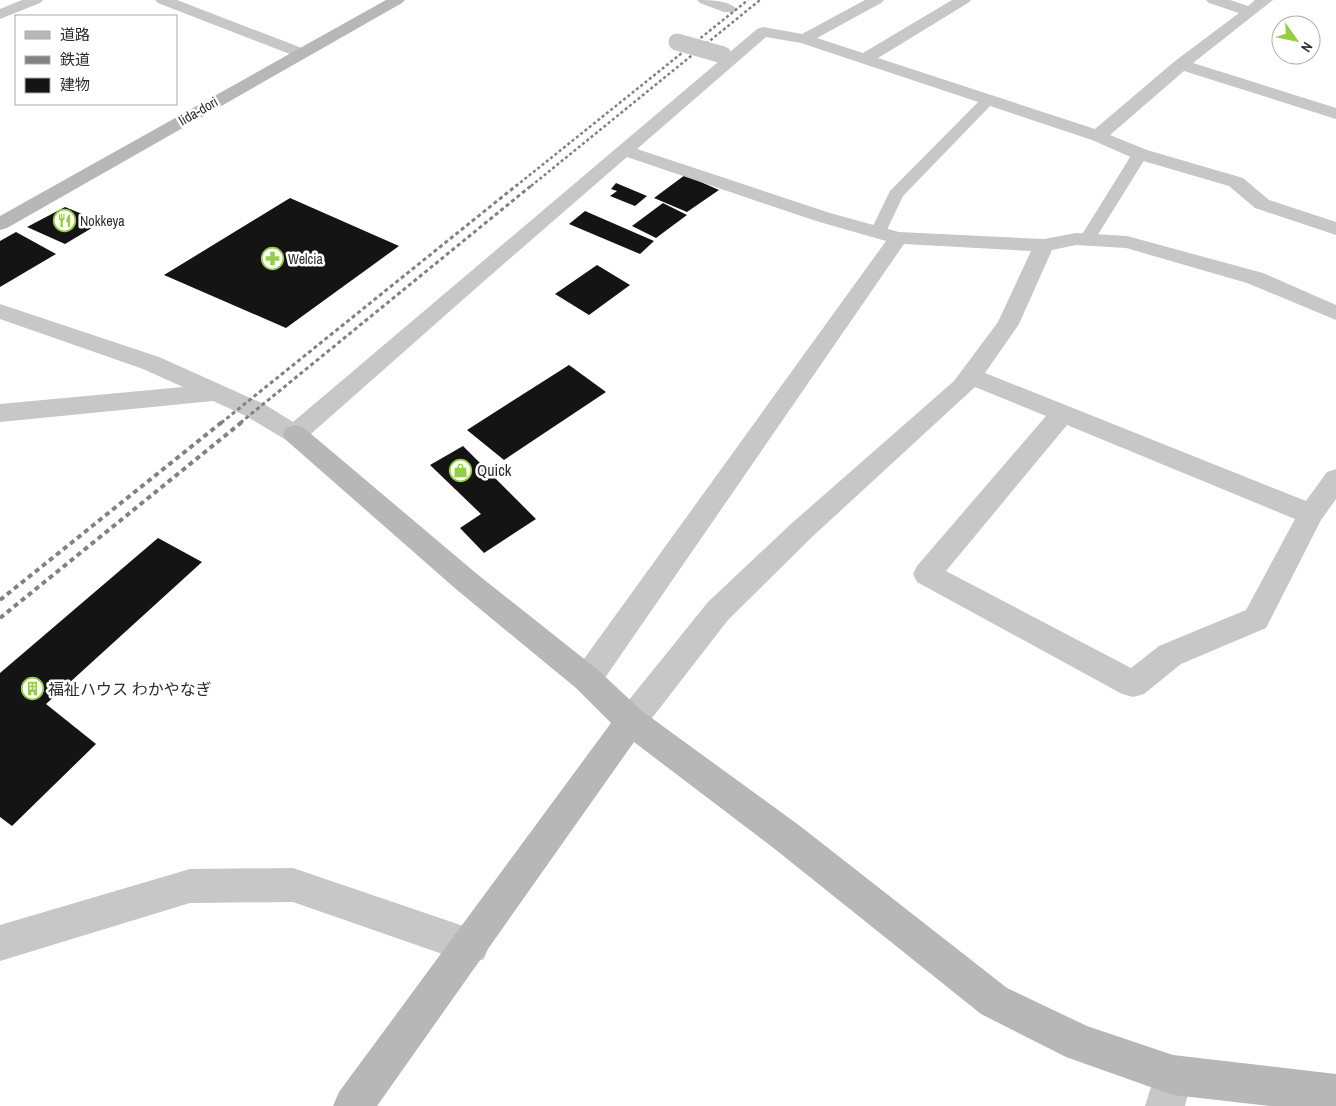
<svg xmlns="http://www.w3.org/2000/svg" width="1336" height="1106" viewBox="0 0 1336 1106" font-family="'Archivo Narrow','Noto Sans JP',sans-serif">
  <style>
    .building { fill: #141414 }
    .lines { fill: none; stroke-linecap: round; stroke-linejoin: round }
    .lane { fill: #c7c7c7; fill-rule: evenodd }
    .street { fill: #c7c7c7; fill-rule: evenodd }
    .secondary { fill: #b7b7b7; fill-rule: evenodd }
    .rail-far2 { stroke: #828282; stroke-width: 2.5; stroke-dasharray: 3 2.5; stroke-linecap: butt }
    .rail-far1 { stroke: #828282; stroke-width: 3; stroke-dasharray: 4 3; stroke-linecap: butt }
    .rail { stroke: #828282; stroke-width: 4; stroke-dasharray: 5 4; stroke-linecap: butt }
    .street-bridge { stroke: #c7c7c7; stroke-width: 17 }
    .labels { text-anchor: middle; stroke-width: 5; stroke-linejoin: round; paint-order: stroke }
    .far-street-label { font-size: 14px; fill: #2d2d2d; stroke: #fff }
    .far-poi-label { font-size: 14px; fill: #2d2d2d; stroke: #fff; text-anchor: start }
    .poi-label { font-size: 16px; fill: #2d2d2d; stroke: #fff; text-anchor: start }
  </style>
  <rect width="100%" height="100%" fill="#fff"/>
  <path class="building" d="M685,175L719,190L687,212L654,198Z
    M616,183L647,196L635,206L610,196L617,191L611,189Z
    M290,198L399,246L286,328L164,275Z
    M663,203L687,215L656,238L632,226Z
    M65,207L102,222L65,244L27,227Z
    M585,211L654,241L640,254L569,224Z
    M16,232L56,254L0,287V241Z
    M597,265L630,285L589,315L555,294Z
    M569,365L606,392L504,460L467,430Z
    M463,446L536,519L484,553L460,528L481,514L430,465Z
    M158,538L202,562L46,704L96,744L12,826L0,817V673Z"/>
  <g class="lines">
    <path class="lane" d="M989,95L994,96L996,99L994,102L903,196L884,236H872L870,232L890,191L984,96Z
      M1140,149L1145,151L1148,154L1094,241L1092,245H1080L1078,241L1132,154L1135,151Z"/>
    <path class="street" d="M22,0H43L40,3L0,19V9Z
      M155,0H177L307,50L309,53L307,56H295L158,3Z
      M697,0C710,0 728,0 737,9L734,12H724L700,3Z
      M865,0H884L881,3L817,38L863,53L952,0H971L968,3L878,58L1095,129L1175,61L1239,13L1209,3L1206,0H1230L1248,6L1255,0H1273L1193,63L1336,108V119L1184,71L1110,135L1147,150L1243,178L1269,200L1336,222V235L1255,208L1229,186L1133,158L1092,140L801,43L766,37L637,149L830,213L899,232L1044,239L1076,233L1127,236L1263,273L1336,305V320L1247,283L1126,248L1076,245L1052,250L1019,324L985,373L1306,501L1327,472L1336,469V499L1321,520L1266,628L1181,664L1144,694L1133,697L1122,694L917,582L913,574L917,566L1046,416L975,387L812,537L728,620L642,731L631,735L620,731L615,721L620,711L708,602L792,523L954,381L998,322L1031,251L904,244L598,688L587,692L576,688L572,679L576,670L886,241L816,221L627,157L484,281L304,440L295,443L286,440L246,416L213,401L0,422V404L183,387L143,369L0,319V304L159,357L264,404L293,422L757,29L763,27L802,34ZM1067,425L1295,519L1246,610L1159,646L1131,668L946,571Z
      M293,868L484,933L489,946L484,959L471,964L293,902L190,903L0,961V925L190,869Z
      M1173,1055L1187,1061L1193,1075L1185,1106H1145L1159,1061Z"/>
    <path class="secondary" d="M386,0H405L402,3L7,228L0,230V216Z
      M295,425L304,428L477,574L598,670L642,711L800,826L1007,988L1087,1026L1173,1055L1336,1074V1106H1270L1173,1095L1066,1057L981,1014L776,850L634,742L377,1106H333L339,1092L611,723L576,688L457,590L286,440L283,434L286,428Z"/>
    <path class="rail-far2" d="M516,186L748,0
      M531,186L760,0"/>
    <path class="rail-far1" d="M221,423L517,185
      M240,423L532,185"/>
    <path class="rail" d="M0,600L222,422
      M0,618L242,422"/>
    <path class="street-bridge" d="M677,42L723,55"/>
  </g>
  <defs>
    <symbol id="restaurant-ring" viewBox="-11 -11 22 22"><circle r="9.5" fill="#fff" stroke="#93ce44" stroke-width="1.5"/><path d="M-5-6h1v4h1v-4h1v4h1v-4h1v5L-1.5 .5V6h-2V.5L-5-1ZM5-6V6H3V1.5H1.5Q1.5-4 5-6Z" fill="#93ce44"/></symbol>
    <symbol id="pharmacy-ring" viewBox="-11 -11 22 22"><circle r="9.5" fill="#fff" stroke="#93ce44" stroke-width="1.5"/><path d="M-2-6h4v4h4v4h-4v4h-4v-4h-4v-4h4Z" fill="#93ce44"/></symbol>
    <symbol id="shop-ring" viewBox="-11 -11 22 22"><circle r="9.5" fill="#fff" stroke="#93ce44" stroke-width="1.5"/><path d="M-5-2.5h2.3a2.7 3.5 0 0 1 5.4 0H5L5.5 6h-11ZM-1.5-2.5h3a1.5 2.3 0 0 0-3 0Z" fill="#93ce44"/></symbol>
    <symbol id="building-ring" viewBox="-11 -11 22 22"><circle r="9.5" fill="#fff" stroke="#93ce44" stroke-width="1.5"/><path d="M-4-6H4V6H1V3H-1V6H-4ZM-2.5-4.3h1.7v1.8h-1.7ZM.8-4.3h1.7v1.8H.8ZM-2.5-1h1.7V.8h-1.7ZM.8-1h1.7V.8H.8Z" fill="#93ce44"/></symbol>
  </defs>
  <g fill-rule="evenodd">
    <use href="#restaurant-ring" x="52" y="208" width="25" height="25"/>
    <use href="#pharmacy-ring" x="260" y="246" width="25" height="25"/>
    <use href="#shop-ring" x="448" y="458" width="25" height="25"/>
    <use href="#building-ring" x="20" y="676" width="25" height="25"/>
  </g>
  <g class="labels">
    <g class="far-street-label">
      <text transform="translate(198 111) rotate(-30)" y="5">Iida-dori</text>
    </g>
    <g class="far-poi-label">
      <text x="80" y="226">Nokkeya</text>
      <text x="288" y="264">Welcia</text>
    </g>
    <g class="poi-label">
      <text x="477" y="476">Quick</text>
      <text x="48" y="695">福祉ハウス わかやなぎ</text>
    </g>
  </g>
  <rect x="15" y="15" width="162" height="90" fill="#ffffff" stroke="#ababab"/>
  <rect x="25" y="31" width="25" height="8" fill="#b7b7b7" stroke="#ababab"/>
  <text x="60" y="40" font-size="15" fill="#2d2d2d">道路</text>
  <rect x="25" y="56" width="25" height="8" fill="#828282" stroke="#ababab"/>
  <text x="60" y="65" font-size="15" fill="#2d2d2d">鉄道</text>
  <rect x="25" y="78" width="25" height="15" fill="#141414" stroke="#ababab"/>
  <text x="60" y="90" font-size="15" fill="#2d2d2d">建物</text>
  <g transform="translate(1296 40) rotate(123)"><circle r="24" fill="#ffffff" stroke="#ababab"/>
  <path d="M0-4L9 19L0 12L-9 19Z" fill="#93ce44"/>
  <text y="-8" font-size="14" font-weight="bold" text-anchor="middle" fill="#2d2d2d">N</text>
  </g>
</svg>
